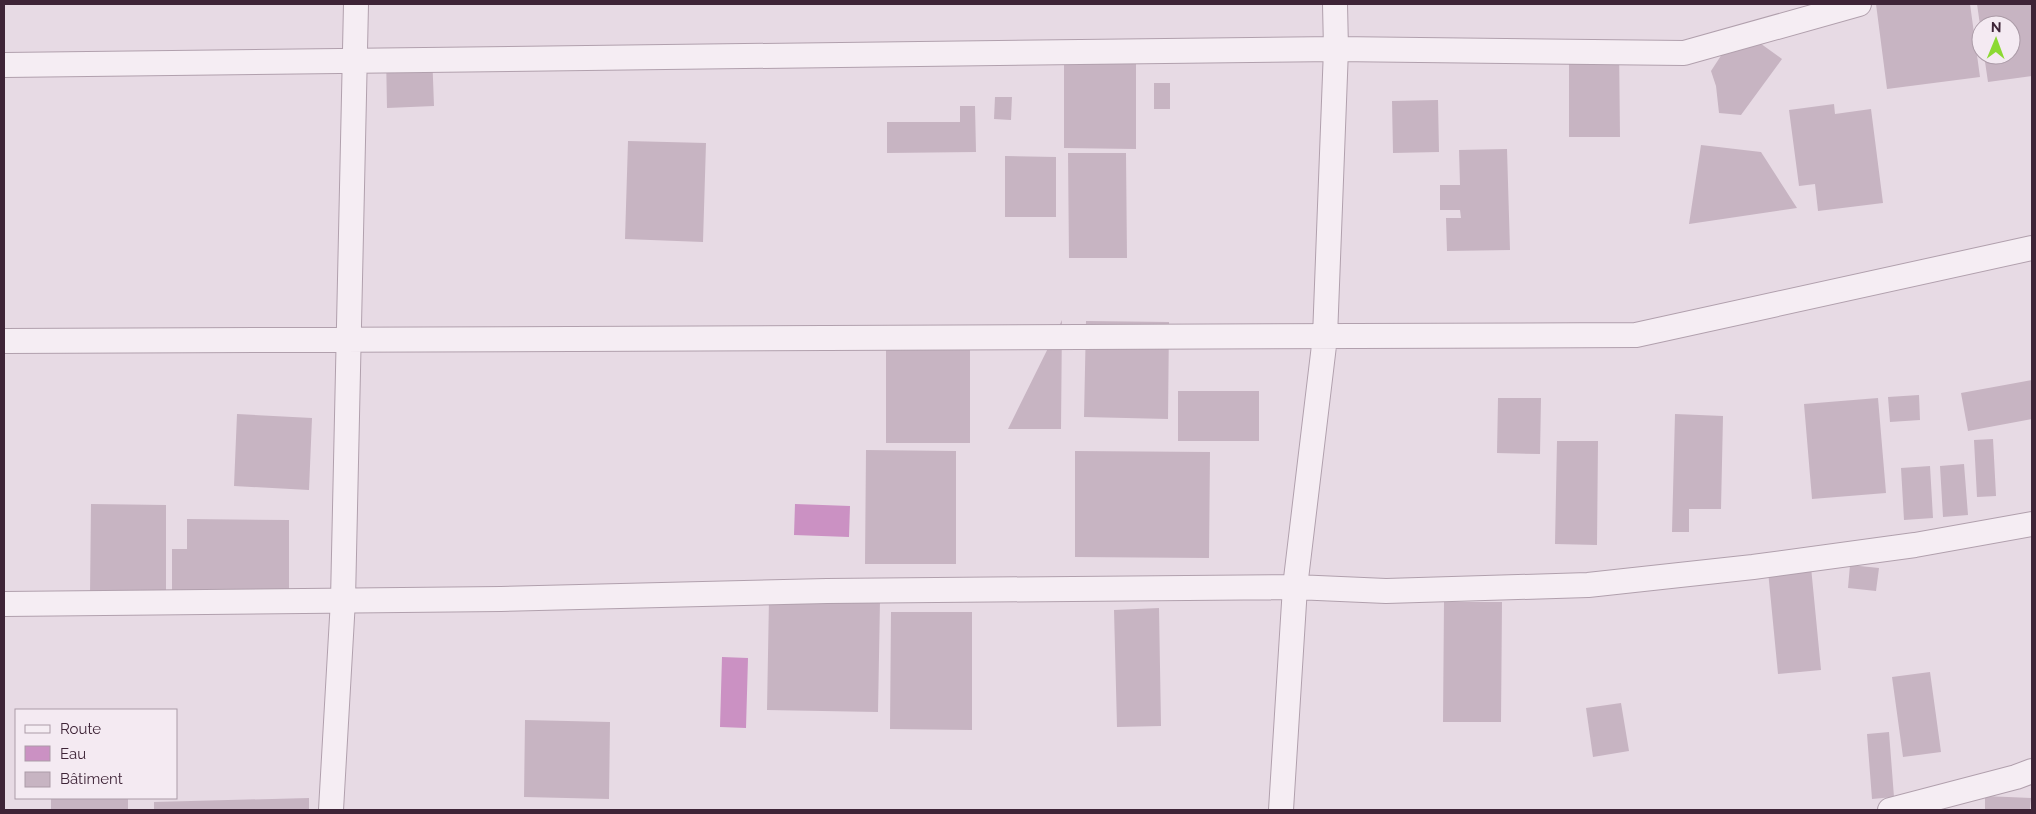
<svg xmlns="http://www.w3.org/2000/svg" width="2036" height="814" viewBox="0 0 2036 814" font-family="Raleway,sans-serif">
  <style>
    .water { fill: #cb91c3 }
    .building { fill: #c7b4c2 }
    .lines { fill: none; stroke-linecap: round; stroke-linejoin: round }
    .minor-casing { stroke: #b1a0ad; stroke-width: 26 }
    .minor { stroke: #f5edf3; stroke-width: 24 }
  </style>
  <rect width="100%" height="100%" fill="#e7dae4"/>
  <path class="water" d="M795,504L850,506L849,537L794,535Z
    M722,657L748,658L746,728L720,727Z"/>
  <path class="building" d="M1876,4H1970L1980,77L1887,89Z
    M1977,4H2032V76L1988,82L1984,55H2011V25H1980Z
    M1739,28L1782,59L1741,115L1719,113L1716,86L1711,71Z
    M1569,44H1619L1620,137H1569Z
    M1064,51H1136V149L1064,148Z
    M432,52L434,106L387,108L386,54Z
    M1154,83H1170V109H1154Z
    M995,97H1012L1011,120L994,119Z
    M1438,100L1439,152L1393,153L1392,101Z
    M1834,104L1835,114L1871,109L1883,203L1818,211L1815,184L1799,186L1789,110Z
    M960,106H975L976,152L887,153V122H960Z
    M628,141L706,143L703,242L625,239Z
    M1701,145L1761,152L1797,208L1689,224Z
    M1507,149L1510,250L1447,251L1446,218H1461L1460,210H1440V185H1460L1459,150Z
    M1068,153H1126L1127,258H1069Z
    M1005,156L1056,157V217H1005Z
    M1062,320L1061,429H1008Z
    M1086,321L1169,322L1168,419L1084,417Z
    M886,331H970V443H886Z
    M2032,380V419L1968,431L1961,393Z
    M1178,391H1259V441H1178Z
    M1919,395L1920,420L1890,422L1888,397Z
    M1498,398H1541L1540,454L1497,453Z
    M1878,398L1886,493L1812,499L1804,404Z
    M237,414L312,418L309,490L234,486Z
    M1675,414L1723,416L1721,509H1689V532H1672Z
    M1993,439L1996,496L1977,497L1974,440Z
    M1557,441H1598L1597,545L1555,544Z
    M866,450L956,451V564H865Z
    M1075,451L1210,452L1209,558L1075,557Z
    M1964,464L1968,515L1943,517L1940,466Z
    M1930,466L1933,518L1904,520L1901,468Z
    M91,504L166,505V595H90Z
    M187,519L289,520V593H172V549H187Z
    M1850,565L1879,568L1876,591L1848,588Z
    M1811,567L1821,670L1778,674L1768,571Z
    M769,598L880,600L878,712L767,710Z
    M1444,602H1502L1501,722H1443Z
    M1159,608L1161,726L1117,727L1114,610Z
    M891,612H972V730L890,729Z
    M1930,672L1941,752L1903,757L1892,677Z
    M1621,703L1629,751L1593,757L1586,708Z
    M525,720L610,722L609,799L524,797Z
    M1889,732L1894,797L1872,799L1867,734Z
    M1985,796L2031,798L2030,810H1985Z
    M51,798H128V810H51Z
    M309,798V810H154V802Z"/>
  <g class="lines">
    <defs>
      <path id="minor" d="M4,65L1336,49L1684,53L1859,4
        M4,341L1636,335L2032,248
        M4,604L501,599L827,591L1295,587L1386,591L1588,585L1753,567L1915,545L2032,524
        M331,810L343,600L356,4
        M1281,810L1295,587L1325,337L1336,49L1335,4
        M1890,810L2016,777L2032,771"/>
    </defs>
    <use href="#minor" class="minor-casing"/>
    <use href="#minor" class="minor"/>
  </g>
  <rect width="2036" height="814" fill="none" stroke="#3e2437" stroke-width="10"/>
  <rect x="15" y="709" width="162" height="90" fill="#f4eaf2" stroke="#ab9ba7"/>
  <rect x="25" y="725" width="25" height="8" fill="#f5edf3" stroke="#ab9ba7"/>
  <text x="60" y="734" font-size="15" fill="#3e2437">Route</text>
  <rect x="25" y="746" width="25" height="15" fill="#cb91c3" stroke="#ab9ba7"/>
  <text x="60" y="759" font-size="15" fill="#3e2437">Eau</text>
  <rect x="25" y="772" width="25" height="15" fill="#c7b4c2" stroke="#ab9ba7"/>
  <text x="60" y="784" font-size="15" fill="#3e2437">Bâtiment</text>
  <g transform="translate(1996 40) rotate(1)"><circle r="24" fill="#f4eaf2" stroke="#ab9ba7"/>
  <path d="M0-4L9 19L0 12L-9 19Z" fill="#8cd932"/>
  <text y="-8" font-size="14" font-weight="bold" text-anchor="middle" fill="#3e2437">N</text>
  </g>
</svg>
